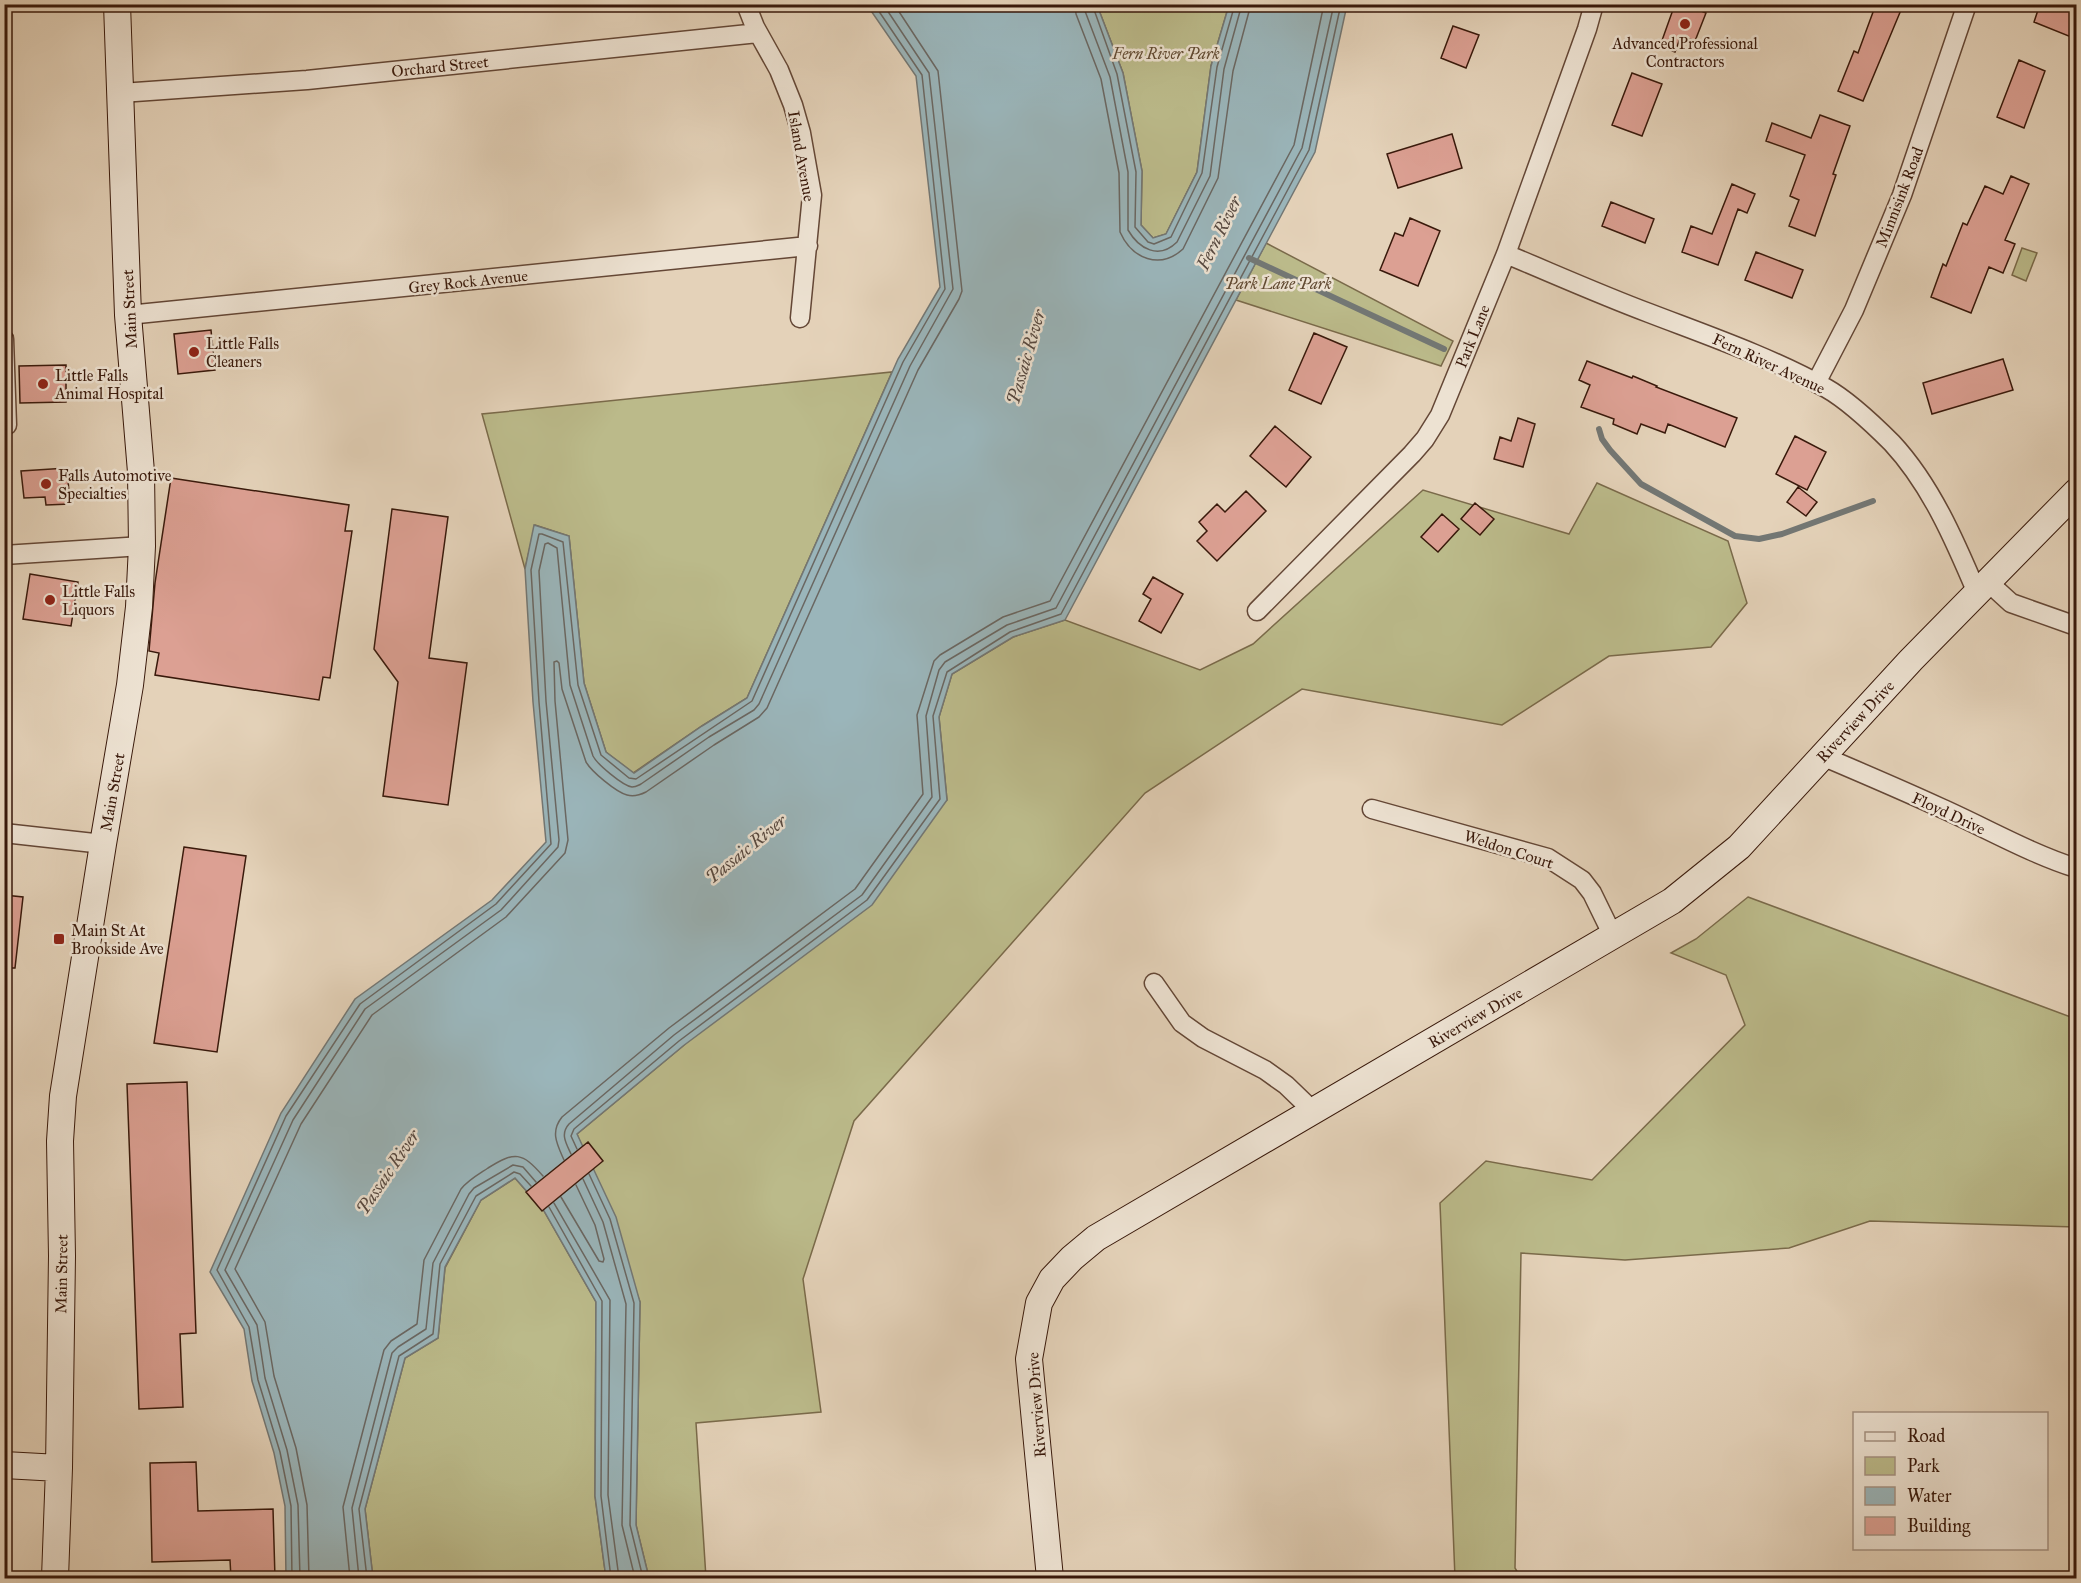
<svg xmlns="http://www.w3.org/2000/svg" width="2081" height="1583" viewBox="0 0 2081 1583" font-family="'IM FELL Great Primer',serif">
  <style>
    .green { fill: #bbba8a; stroke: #7a6a4a; stroke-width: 1.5 }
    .water { fill: #9ab5ba; stroke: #737774; stroke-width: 1.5 }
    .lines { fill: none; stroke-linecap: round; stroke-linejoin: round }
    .shore { stroke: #6a6762; stroke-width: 1.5 }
    .stream { stroke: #737774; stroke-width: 6 }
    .building { fill: #dca093; stroke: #39190b; stroke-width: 1.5 }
    .street-casing { stroke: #644736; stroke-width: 21 }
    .secondary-casing { stroke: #39190b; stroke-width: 28 }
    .street { stroke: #ede2d2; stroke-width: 18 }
    .secondary { stroke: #ede2d2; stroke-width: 26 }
    .poi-dot { fill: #8f2418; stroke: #ede2d2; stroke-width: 2 }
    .labels { text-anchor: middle; stroke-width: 5; stroke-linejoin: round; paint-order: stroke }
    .poi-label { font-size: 16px; fill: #39190b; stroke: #ede2d2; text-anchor: start }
    .park-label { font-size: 16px; font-style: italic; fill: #604931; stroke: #ede2d2 }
    .street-label { font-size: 16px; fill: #39190b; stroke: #ede2d2 }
    .water-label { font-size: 18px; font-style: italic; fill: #564840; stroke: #ede2d2 }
  </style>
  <rect width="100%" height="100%" fill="#e4d2b9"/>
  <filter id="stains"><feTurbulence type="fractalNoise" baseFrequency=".00333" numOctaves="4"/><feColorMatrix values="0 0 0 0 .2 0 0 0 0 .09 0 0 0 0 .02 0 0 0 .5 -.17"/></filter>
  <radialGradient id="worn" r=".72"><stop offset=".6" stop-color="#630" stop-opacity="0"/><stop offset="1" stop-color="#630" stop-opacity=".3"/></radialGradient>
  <path class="green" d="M1097,5H1229L1211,66L1197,172L1166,234L1153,238L1141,225L1142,171L1123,73Z
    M1266,243L1453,341L1441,366L1236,300Z
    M2022,248L2037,253L2026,281L2012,275Z
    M892,372L747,698L702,726L633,773L606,752L584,683L569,536L535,525L525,569L482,414Z
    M1597,483L1728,541L1747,603L1711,647L1609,656L1502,725L1302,689L1145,793L854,1121L803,1279L821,1412L696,1423L706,1578H649L636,1525L640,1302L577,1134L683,1046L947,800L939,717L952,674L1013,637L1065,620L1200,670L1253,644L1423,490L1569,534Z
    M1748,897L2076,1019V1227L1870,1221L1789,1248L1625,1260L1521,1253L1515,1568L1521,1578H1455L1440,1203L1486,1161L1592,1180L1745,1025L1726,975L1671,953L1696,939Z
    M515,1178L544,1211L596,1302L595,1496L606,1578H373L365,1509L405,1358L438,1338L445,1268L481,1200Z"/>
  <path class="water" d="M867,5H1097L1123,73L1142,171L1141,225L1153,238L1166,234L1197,172L1211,66L1229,5H1347L1315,152L1065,620L1013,637L952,674L939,717L947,800L872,905L683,1046L577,1134L616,1217L640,1302L636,1525L649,1578H606L595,1496L596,1302L544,1211L515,1178L481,1200L445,1267L438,1338L405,1358L365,1509L373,1578H286L285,1506L274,1453L252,1381L244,1329L210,1272L281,1113L355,999L492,900L546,842L533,702L525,569L534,525L569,536L584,683L606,752L634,773L702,726L747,698L898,359L940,287L916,76Z"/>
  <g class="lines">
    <path class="shore" d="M1075,4L1076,14L1101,79L1119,173L1120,232C1132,259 1160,270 1183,249L1218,178L1233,71L1251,4
      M1084,4L1085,11L1110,77L1128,172V230C1139,249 1159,260 1177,242L1210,176L1224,69L1242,4
      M1092,4L1117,74L1136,172L1135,227L1148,242L1154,244L1171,237L1202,173L1217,67L1235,4
      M577,1149L571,1136L574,1129L679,1041L867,900L940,799L933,716L947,672L1010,632L1061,614L1309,150L1341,4
      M571,1154C566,1143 560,1134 569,1124L674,1035L862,895L932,797L926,716L939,670L945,662L1007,625L1056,608L1302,148L1334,4
      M564,1160C557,1144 550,1132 562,1117L669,1028L855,889L923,794L917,715L934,661L940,655L1003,617L1050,601L1294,145L1324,4
      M589,1174L610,1219L634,1303L630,1525L643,1578
      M583,1179L603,1222L626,1304L622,1525L635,1578
      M561,1197L599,1261L603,1262L604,1259L595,1225L576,1185
      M554,1203L610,1300L608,1495L619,1578
      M549,1207L602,1301L601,1496L611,1578
      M292,1578L291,1506L280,1452L258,1380L249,1327L217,1270L286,1116L360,1004L496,904L551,844L539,702L531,570L539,534H542L563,542L578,685L601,755L629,778L636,779L752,701L903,362L945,289L922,75L874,4
      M300,1578L298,1505L287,1450L265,1378L257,1325L225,1270L293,1120L365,1009L501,910L558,847L559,840L546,701L539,571L545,544L548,543L557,548L570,685L593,756C597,764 623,786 632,787C636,787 637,786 641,784L709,737L754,710L759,704L910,366L953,289L929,73L883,4
      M309,1578L307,1505L296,1448L274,1376L265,1322L235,1269L301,1124L372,1015L506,917L565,853L568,840L555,701L554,662L557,661L559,663L562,689L586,762C592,772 616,792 627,795C634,797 640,795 646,792L714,745L759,717L767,708L918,370L959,299L962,291L938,71L894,4
      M350,1578L343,1507L384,1350L391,1341L417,1324L424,1260L461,1189C468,1180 479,1174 488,1168C515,1151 522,1152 543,1176
      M359,1578L352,1508L392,1353L398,1347L426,1329L433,1263L469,1194L474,1188L513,1165L523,1167L536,1182
      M367,1578L359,1509L399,1356L433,1334L440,1264L476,1196L514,1172L520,1174L531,1186"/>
    <path class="stream" d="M1249,258L1444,349
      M1599,429L1602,439L1610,450L1641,484L1735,536L1759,539L1782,534L1873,501"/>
  </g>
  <path class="building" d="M1675,4H1685L1706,13L1695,41L1681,36L1675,52L1660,46Z
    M1876,4H1886L1901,10L1863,101L1838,91L1854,51L1858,53Z
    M2040,4H2076V39L2034,22Z
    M1453,26L1479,35L1466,68L1441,58Z
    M2019,60L2045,71L2024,128L1997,117Z
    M1632,73L1662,84L1642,136L1612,125Z
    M1820,115L1850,126L1833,174L1836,175L1815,236L1789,226L1799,200L1790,196L1805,155L1766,141L1772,123L1811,138Z
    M1452,134L1462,168L1398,188L1387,154Z
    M2011,176L2029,184L2005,240L2015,244L2003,273L1989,267L1971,313L1931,297L1943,264L1946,266L1963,223L1967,225L1985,186L2003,194Z
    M1732,184L1755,194L1747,213L1738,209L1718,265L1682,252L1691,226L1712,234Z
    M1611,202L1654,219L1645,243L1602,226Z
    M1410,218L1440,231L1418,286L1380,270L1395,233L1403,236Z
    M1756,252L1803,270L1792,298L1745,280Z
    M211,330L215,370L178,374L174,334Z
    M1314,333L1347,347L1321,404L1289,390Z
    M2003,359L2013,390L1932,414L1923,383Z
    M1587,361L1632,378L1633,376L1657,386L1656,387L1737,418L1725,447L1668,424L1665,433L1641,424L1637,434L1613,424L1614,419L1581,407L1590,385L1579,380Z
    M66,365V402L20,403L19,366Z
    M1518,418L1535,424L1523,467L1494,459L1500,437L1511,441Z
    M1275,426L1311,457L1286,487L1250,456Z
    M1795,436L1826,452L1807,490L1776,474Z
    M67,468L70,504L46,505L45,497L24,498L21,471Z
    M171,478L349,505L345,531H352L330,678L323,677L319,700L155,675L159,653L149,651L155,583Z
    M1798,487L1817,502L1806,516L1787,502Z
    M1246,491L1266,511L1217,561L1197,541L1207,531L1199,522L1217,504L1225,512Z
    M1475,503L1494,519L1480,535L1461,519Z
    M392,509L448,517L429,658L467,663L448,805L383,796L398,682L374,649Z
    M1442,514L1459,529L1438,552L1421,537Z
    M30,574L78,582L71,626L23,619Z
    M1153,577L1183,594L1161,633L1139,621L1151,599L1143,594Z
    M184,847L246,856L217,1052L154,1043Z
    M4,895L23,897L15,968H4Z
    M187,1082L196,1333L180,1334L183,1407L139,1409L127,1084Z
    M588,1142L603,1161L542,1211L526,1192Z
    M196,1462L198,1511L273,1509L275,1578H231L230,1560L152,1562L150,1463Z"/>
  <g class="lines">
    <defs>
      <path id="street" d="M746,4L755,27L779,70L793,105L801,133L812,195L800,318
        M121,93L307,80L758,33
        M1506,254C1554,274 1601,295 1649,313C1709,336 1770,357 1826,388C1849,401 1873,424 1892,443C1931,485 1955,541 1977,593
        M128,315L808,246
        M4,339L7,425
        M1816,383L1854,310L1902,195L1967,4
        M4,555L142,546
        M1988,582L2011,603L2076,626
        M1257,611L1412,454L1425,439L1440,415L1506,254L1587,29L1594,4
        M1822,756C1862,773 1902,790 1941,808C1986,828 2029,853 2076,868
        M1372,809L1548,858L1582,880L1592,893L1613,936
        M4,833L103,844
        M1154,983L1182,1023L1203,1038L1265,1070L1286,1085L1313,1111"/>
      <path id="secondary" d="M4,1465L59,1468
        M55,1578L59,1468L62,1256L60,1141L63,1096L103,844L130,685L139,607L142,546L141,472L128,315L117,4
        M1050,1578L1029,1359L1039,1303L1052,1279L1072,1258L1096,1238L1672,901L1739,847L1911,660L2076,492"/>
    </defs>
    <use href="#street" class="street-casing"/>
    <use href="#secondary" class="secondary-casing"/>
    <use href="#street" class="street"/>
    <use href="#secondary" class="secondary"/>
  </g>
  <g class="poi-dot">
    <circle cx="1685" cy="24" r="6"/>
    <circle cx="194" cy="352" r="6"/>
    <circle cx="43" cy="384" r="6"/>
    <circle cx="46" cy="484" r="6"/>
    <circle cx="50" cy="600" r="6"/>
    <rect x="53" y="933" width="12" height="12" rx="3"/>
  </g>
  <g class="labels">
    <g class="poi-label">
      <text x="1685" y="49" text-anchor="middle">Advanced Professional<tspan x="1685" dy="18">Contractors</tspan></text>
      <text x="206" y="349">Little Falls<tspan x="206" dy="18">Cleaners</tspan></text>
      <text x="55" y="381">Little Falls<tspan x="55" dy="18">Animal Hospital</tspan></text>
      <text x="58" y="481">Falls Automotive<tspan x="58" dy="18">Specialties</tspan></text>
      <text x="62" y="597">Little Falls<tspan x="62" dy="18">Liquors</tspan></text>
      <text x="71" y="936">Main St At<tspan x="71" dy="18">Brookside Ave</tspan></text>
    </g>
    <g class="park-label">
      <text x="1166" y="59">Fern River Park</text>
      <text x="1278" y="289">Park Lane Park</text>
    </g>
    <g class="street-label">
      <text transform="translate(440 66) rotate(-6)" y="6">Orchard Street</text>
      <text transform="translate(802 156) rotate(80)" y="6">Island Avenue</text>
      <text transform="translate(1899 197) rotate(-69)" y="6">Minnisink Road</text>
      <text transform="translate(468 281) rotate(-6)" y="6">Grey Rock Avenue</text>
      <text transform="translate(129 309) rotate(-93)" y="6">Main Street</text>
      <text transform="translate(1472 336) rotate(-68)" y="6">Park Lane</text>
      <text transform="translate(1769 363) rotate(25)" y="6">Fern River Avenue</text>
      <text transform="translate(1855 721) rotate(-47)" y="6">Riverview Drive</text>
      <text transform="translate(112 792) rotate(-80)" y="6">Main Street</text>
      <text transform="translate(1949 813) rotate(25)" y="6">Floyd Drive</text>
      <text transform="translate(1509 849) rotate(18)" y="6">Weldon Court</text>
      <text transform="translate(1475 1017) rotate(-30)" y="6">Riverview Drive</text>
      <text transform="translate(61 1274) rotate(-89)" y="6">Main Street</text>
      <text transform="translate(1036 1405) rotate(-94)" y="6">Riverview Drive</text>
    </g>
    <g class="water-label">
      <text transform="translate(1219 233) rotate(-64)" y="6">Fern River</text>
      <text transform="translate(1026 357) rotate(-74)" y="6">Passaic River</text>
      <text transform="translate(746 849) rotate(-39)" y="6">Passaic River</text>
      <text transform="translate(388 1172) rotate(-56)" y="6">Passaic River</text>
    </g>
  </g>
  <rect width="2081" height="1583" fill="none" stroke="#e4d2b9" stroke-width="24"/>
  <rect x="6" y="6" width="2069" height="1571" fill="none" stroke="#39190b" stroke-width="3"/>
  <rect x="12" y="12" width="2057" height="1559" fill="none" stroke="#39190b" stroke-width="1.5"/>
  <rect x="1853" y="1412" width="195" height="138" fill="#ede2d2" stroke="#a59282" stroke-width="1.5"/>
  <rect x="1865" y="1432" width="30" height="9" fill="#ede2d2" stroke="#a59282" stroke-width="1.5"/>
  <text x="1907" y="1442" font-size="18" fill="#39190b">Road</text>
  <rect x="1865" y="1457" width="30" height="18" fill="#bbba8a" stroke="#a59282" stroke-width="1.5"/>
  <text x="1907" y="1472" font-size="18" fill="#39190b">Park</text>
  <rect x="1865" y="1487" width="30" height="18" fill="#9ab5ba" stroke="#a59282" stroke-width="1.5"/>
  <text x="1907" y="1502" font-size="18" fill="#39190b">Water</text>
  <rect x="1865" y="1517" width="30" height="18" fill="#dca093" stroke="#a59282" stroke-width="1.5"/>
  <text x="1907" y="1532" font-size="18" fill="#39190b">Building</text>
  <rect width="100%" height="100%" filter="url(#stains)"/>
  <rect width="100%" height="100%" fill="url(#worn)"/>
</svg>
